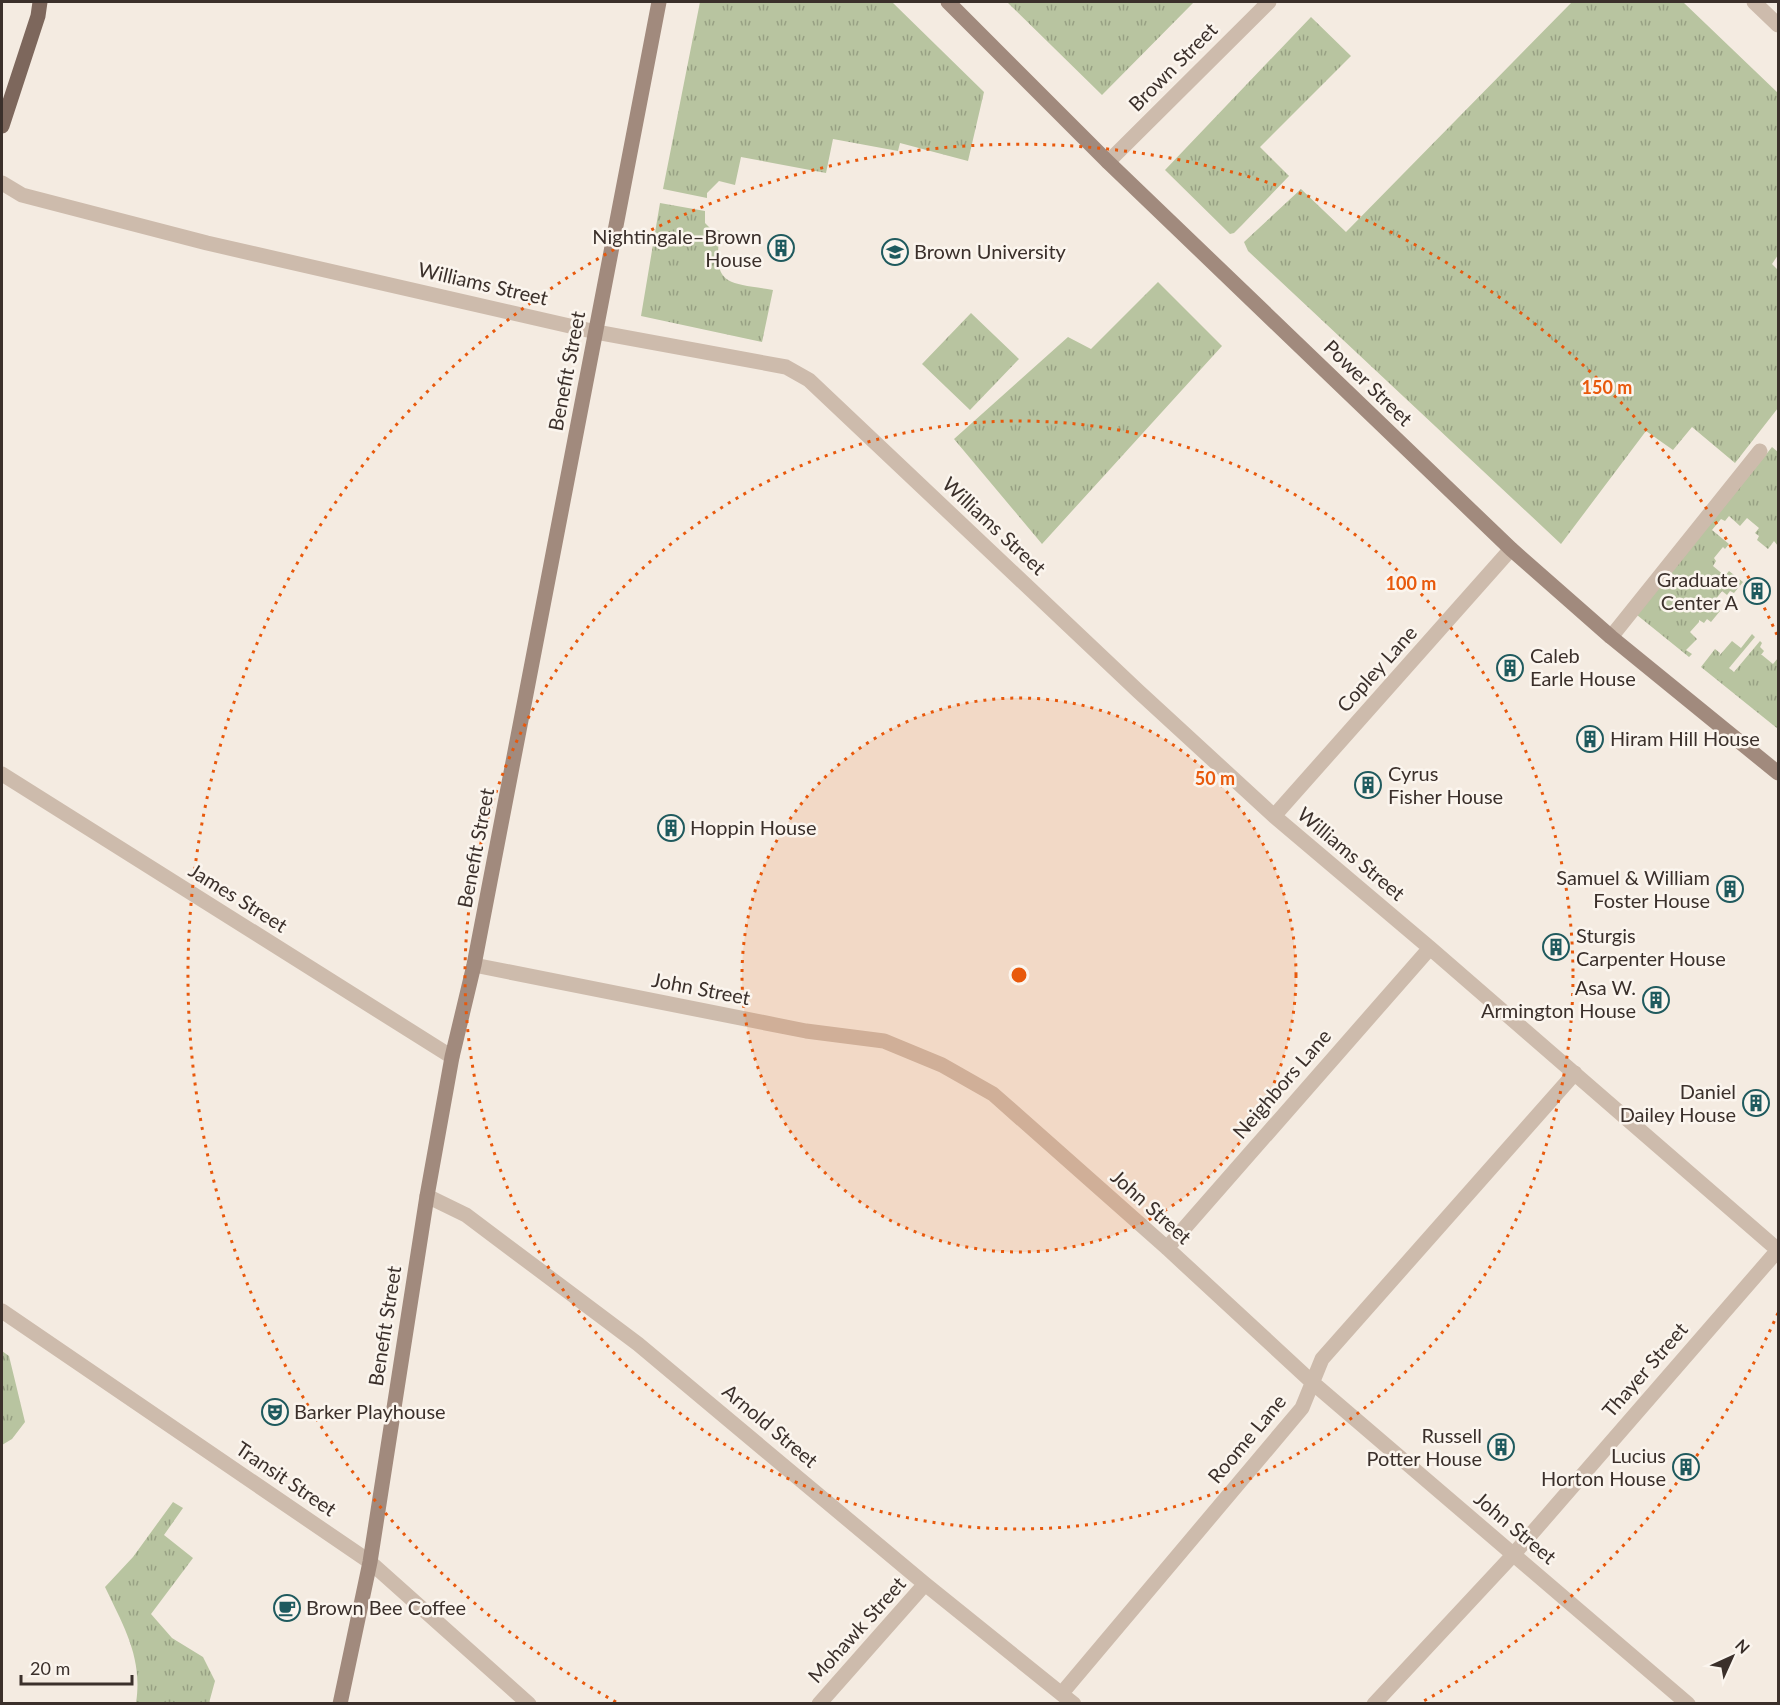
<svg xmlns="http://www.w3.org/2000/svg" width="1780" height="1705" viewBox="0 0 1780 1705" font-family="Lato,sans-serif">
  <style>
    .grass { fill: url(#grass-tufts) }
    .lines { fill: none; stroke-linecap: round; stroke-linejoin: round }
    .lane { stroke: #cdbbac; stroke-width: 15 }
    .street { stroke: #cdbbac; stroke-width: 15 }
    .secondary { stroke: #a18a7d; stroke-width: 15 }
    .primary { stroke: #7d675c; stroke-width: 15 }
    .ring { fill: none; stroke: #e8590c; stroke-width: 3; stroke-dasharray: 3 6 }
    .labels { text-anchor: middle; stroke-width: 5; stroke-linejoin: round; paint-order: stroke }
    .street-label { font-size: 20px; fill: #3b302b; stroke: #fbf5ee }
    .poi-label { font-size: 20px; fill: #3b302b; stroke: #fbf5ee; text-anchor: start }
    .centre { fill: #e8590c; stroke: #fbf5ee; stroke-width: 3 }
    .ring-label { font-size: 18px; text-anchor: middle; font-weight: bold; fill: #e8590c; stroke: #fbf5ee; stroke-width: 5; stroke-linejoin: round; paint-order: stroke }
  </style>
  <defs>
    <pattern id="grass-tufts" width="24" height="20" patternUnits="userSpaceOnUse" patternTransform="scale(1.5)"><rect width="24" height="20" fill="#b8c4a0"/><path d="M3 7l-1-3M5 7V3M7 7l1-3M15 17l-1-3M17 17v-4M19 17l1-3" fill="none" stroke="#97a083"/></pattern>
  </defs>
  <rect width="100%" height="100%" fill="#f4ebe1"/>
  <path class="grass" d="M700,2H892L984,92L968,161L900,143L898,151L833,139L826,173L741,157L735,185L719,181L707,193V198L663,189Z
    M1007,2H1194L1102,95Z
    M1572,2H1683L1778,93V255L1772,264L1778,270V408L1735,463L1692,427L1673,450L1646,431L1561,544L1248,251L1244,242L1301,189L1346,232Z
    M1311,17L1351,56L1260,147L1289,176L1242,225L1234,233L1230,234L1165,170Z
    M660,203L705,211V223L710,228L720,231C713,286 724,282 773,290L762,342L641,316Z
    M1158,282L1222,346L1042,544L954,439L1068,337L1091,349Z
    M971,313L1019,359L970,410L922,364Z
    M1772,447L1778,452V546L1774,541L1768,549L1757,540L1759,536L1755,533L1759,528L1747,518L1740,526L1729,516L1725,521L1721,519L1712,530L1729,544L1725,549L1723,547L1714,558L1716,561L1713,566L1725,576L1729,571L1743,582L1734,593L1730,591L1727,595L1722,591L1712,604L1720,611L1711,622L1707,619L1704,623L1699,620V622L1690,632L1697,639L1686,650L1692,654L1689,657L1637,615Z
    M1752,634L1755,637L1729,668L1734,672L1760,641L1762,643L1760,647L1764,651L1761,655H1762L1773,664L1778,658V729L1701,667L1715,649L1720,653L1719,656L1732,641L1741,648Z
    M2,1351L9,1356L25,1422L12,1439L2,1445Z
    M173,1502L183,1508L164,1535L193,1558L151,1614L172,1638L203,1657L215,1681L209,1703H136C143,1658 124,1627 105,1587L133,1557Z"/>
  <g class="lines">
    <path class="lane" d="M1611,637L1760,451"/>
    <path class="street" d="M1754,2L1778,25
      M1108,162L1269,2
      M2,183L22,195L207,243L596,332L786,367L809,380L1138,691L1274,816L1430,948L1778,1250
      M2,774L452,1057
      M1274,816L1511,549
      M474,965L806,1031L884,1041L942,1065L993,1094L1167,1248L1313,1383L1688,1704
      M427,1196L466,1215L638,1344L925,1584L1074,1704
      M1167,1248L1430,948
      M2,1311L370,1562L529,1704
      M1062,1693L1302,1408L1322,1359L1575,1073
      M819,1704L925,1584
      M1374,1704L1513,1555L1778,1250"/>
    <path class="secondary" d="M948,2L1108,162L1511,549L1611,637L1778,773
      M340,1704L370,1562L427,1196L452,1057L474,965L659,2"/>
    <path class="primary" d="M2,126L38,16L40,2"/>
  </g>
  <circle cx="1019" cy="975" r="277" fill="#e8590c" fill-opacity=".12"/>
  <g class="ring">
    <circle cx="1019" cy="975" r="277"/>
    <circle cx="1019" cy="975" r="554"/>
    <path d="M1778 1313A831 831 0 0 1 1422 1702M616 1702A831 831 0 1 1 1778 637"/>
  </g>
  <defs>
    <symbol id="building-ring" viewBox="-11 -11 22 22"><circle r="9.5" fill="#fbf5ee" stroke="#1f5a5e" stroke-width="1.5"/><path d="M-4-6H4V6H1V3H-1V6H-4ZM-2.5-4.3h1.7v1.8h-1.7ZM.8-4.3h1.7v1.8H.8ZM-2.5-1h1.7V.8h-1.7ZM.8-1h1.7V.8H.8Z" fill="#1f5a5e"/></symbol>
    <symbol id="university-ring" viewBox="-11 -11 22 22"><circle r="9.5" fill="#fbf5ee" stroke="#1f5a5e" stroke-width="1.5"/><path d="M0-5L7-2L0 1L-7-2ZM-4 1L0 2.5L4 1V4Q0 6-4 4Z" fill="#1f5a5e"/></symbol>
    <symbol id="theatre-ring" viewBox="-11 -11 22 22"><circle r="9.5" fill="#fbf5ee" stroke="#1f5a5e" stroke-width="1.5"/><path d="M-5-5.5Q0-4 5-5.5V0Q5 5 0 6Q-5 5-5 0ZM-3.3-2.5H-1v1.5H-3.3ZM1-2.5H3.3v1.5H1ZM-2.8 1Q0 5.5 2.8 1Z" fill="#1f5a5e"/></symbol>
    <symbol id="cafe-ring" viewBox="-11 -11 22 22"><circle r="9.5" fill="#fbf5ee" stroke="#1f5a5e" stroke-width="1.5"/><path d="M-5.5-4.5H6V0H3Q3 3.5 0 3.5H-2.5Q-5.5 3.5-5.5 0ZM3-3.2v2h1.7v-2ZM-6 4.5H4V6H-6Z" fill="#1f5a5e"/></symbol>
  </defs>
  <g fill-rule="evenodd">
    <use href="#building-ring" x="766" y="233" width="30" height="30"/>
    <use href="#university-ring" x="880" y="237" width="30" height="30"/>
    <use href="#building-ring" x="1742" y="576" width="30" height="30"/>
    <use href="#building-ring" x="1495" y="653" width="30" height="30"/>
    <use href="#building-ring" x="1575" y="724" width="30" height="30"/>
    <use href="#building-ring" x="1353" y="770" width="30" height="30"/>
    <use href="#building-ring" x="656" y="813" width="30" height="30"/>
    <use href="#building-ring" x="1715" y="874" width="30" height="30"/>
    <use href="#building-ring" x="1541" y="932" width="30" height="30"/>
    <use href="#building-ring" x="1641" y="985" width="30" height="30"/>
    <use href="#building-ring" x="1741" y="1088" width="30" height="30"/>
    <use href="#theatre-ring" x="260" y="1397" width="30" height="30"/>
    <use href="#building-ring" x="1486" y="1432" width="30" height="30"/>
    <use href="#building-ring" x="1671" y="1452" width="30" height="30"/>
    <use href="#cafe-ring" x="272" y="1593" width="30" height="30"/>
  </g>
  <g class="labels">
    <g class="street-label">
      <text transform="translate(1173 67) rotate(-45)" y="7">Brown Street</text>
      <text transform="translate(483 284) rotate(13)" y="7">Williams Street</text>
      <text transform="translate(567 371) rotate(-79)" y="7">Benefit Street</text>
      <text transform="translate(1368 383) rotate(44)" y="7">Power Street</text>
      <text transform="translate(994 526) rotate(43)" y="7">Williams Street</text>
      <text transform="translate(1377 669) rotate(-48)" y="7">Copley Lane</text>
      <text transform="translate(476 848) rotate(-79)" y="7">Benefit Street</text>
      <text transform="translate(1351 854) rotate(40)" y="7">Williams Street</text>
      <text transform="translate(238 898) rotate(32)" y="7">James Street</text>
      <text transform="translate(701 989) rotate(11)" y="7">John Street</text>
      <text transform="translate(1282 1084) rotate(-49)" y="7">Neighbors Lane</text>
      <text transform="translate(1151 1207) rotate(42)" y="7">John Street</text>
      <text transform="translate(385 1326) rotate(-81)" y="7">Benefit Street</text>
      <text transform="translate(1645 1370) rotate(-49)" y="7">Thayer Street</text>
      <text transform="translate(770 1426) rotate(40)" y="7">Arnold Street</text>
      <text transform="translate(1247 1439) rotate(-50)" y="7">Roome Lane</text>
      <text transform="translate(286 1479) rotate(34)" y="7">Transit Street</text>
      <text transform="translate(1515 1528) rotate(40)" y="7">John Street</text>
      <text transform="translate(857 1630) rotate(-48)" y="7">Mohawk Street</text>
    </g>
    <g class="poi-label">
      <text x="762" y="244" text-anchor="end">Nightingale–Brown<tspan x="762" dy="23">House</tspan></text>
      <text x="914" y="259">Brown University</text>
      <text x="1738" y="587" text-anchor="end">Graduate<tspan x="1738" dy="23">Center A</tspan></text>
      <text x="1530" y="663">Caleb<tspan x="1530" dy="23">Earle House</tspan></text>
      <text x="1610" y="746">Hiram Hill House</text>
      <text x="1388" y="781">Cyrus<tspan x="1388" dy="23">Fisher House</tspan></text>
      <text x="690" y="835">Hoppin House</text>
      <text x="1710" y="885" text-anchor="end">Samuel &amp; William<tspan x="1710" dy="23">Foster House</tspan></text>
      <text x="1576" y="943">Sturgis<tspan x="1576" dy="23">Carpenter House</tspan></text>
      <text x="1636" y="995" text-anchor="end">Asa W.<tspan x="1636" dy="23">Armington House</tspan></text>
      <text x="1736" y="1099" text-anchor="end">Daniel<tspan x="1736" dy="23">Dailey House</tspan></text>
      <text x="294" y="1419">Barker Playhouse</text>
      <text x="1482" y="1443" text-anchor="end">Russell<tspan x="1482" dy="23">Potter House</tspan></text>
      <text x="1666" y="1463" text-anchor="end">Lucius<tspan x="1666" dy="23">Horton House</tspan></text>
      <text x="306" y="1615">Brown Bee Coffee</text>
    </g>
  </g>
  <circle cx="1019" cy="975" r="9" class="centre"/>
  <g class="ring-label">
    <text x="1607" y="394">150 m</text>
    <text x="1411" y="590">100 m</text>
    <text x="1215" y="785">50 m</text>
  </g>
  <rect width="1780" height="1705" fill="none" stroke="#3b302b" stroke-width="6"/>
  <g transform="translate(1732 1657) rotate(45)" stroke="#fbf5ee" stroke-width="4.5" paint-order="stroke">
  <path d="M0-4.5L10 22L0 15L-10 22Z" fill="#3b302b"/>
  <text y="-9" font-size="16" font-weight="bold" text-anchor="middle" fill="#3b302b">N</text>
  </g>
  <path d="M21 1675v9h111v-9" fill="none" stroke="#3b302b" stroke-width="3"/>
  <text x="30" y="1675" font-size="18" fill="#3b302b" stroke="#fbf5ee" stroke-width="4.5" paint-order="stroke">20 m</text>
</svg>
